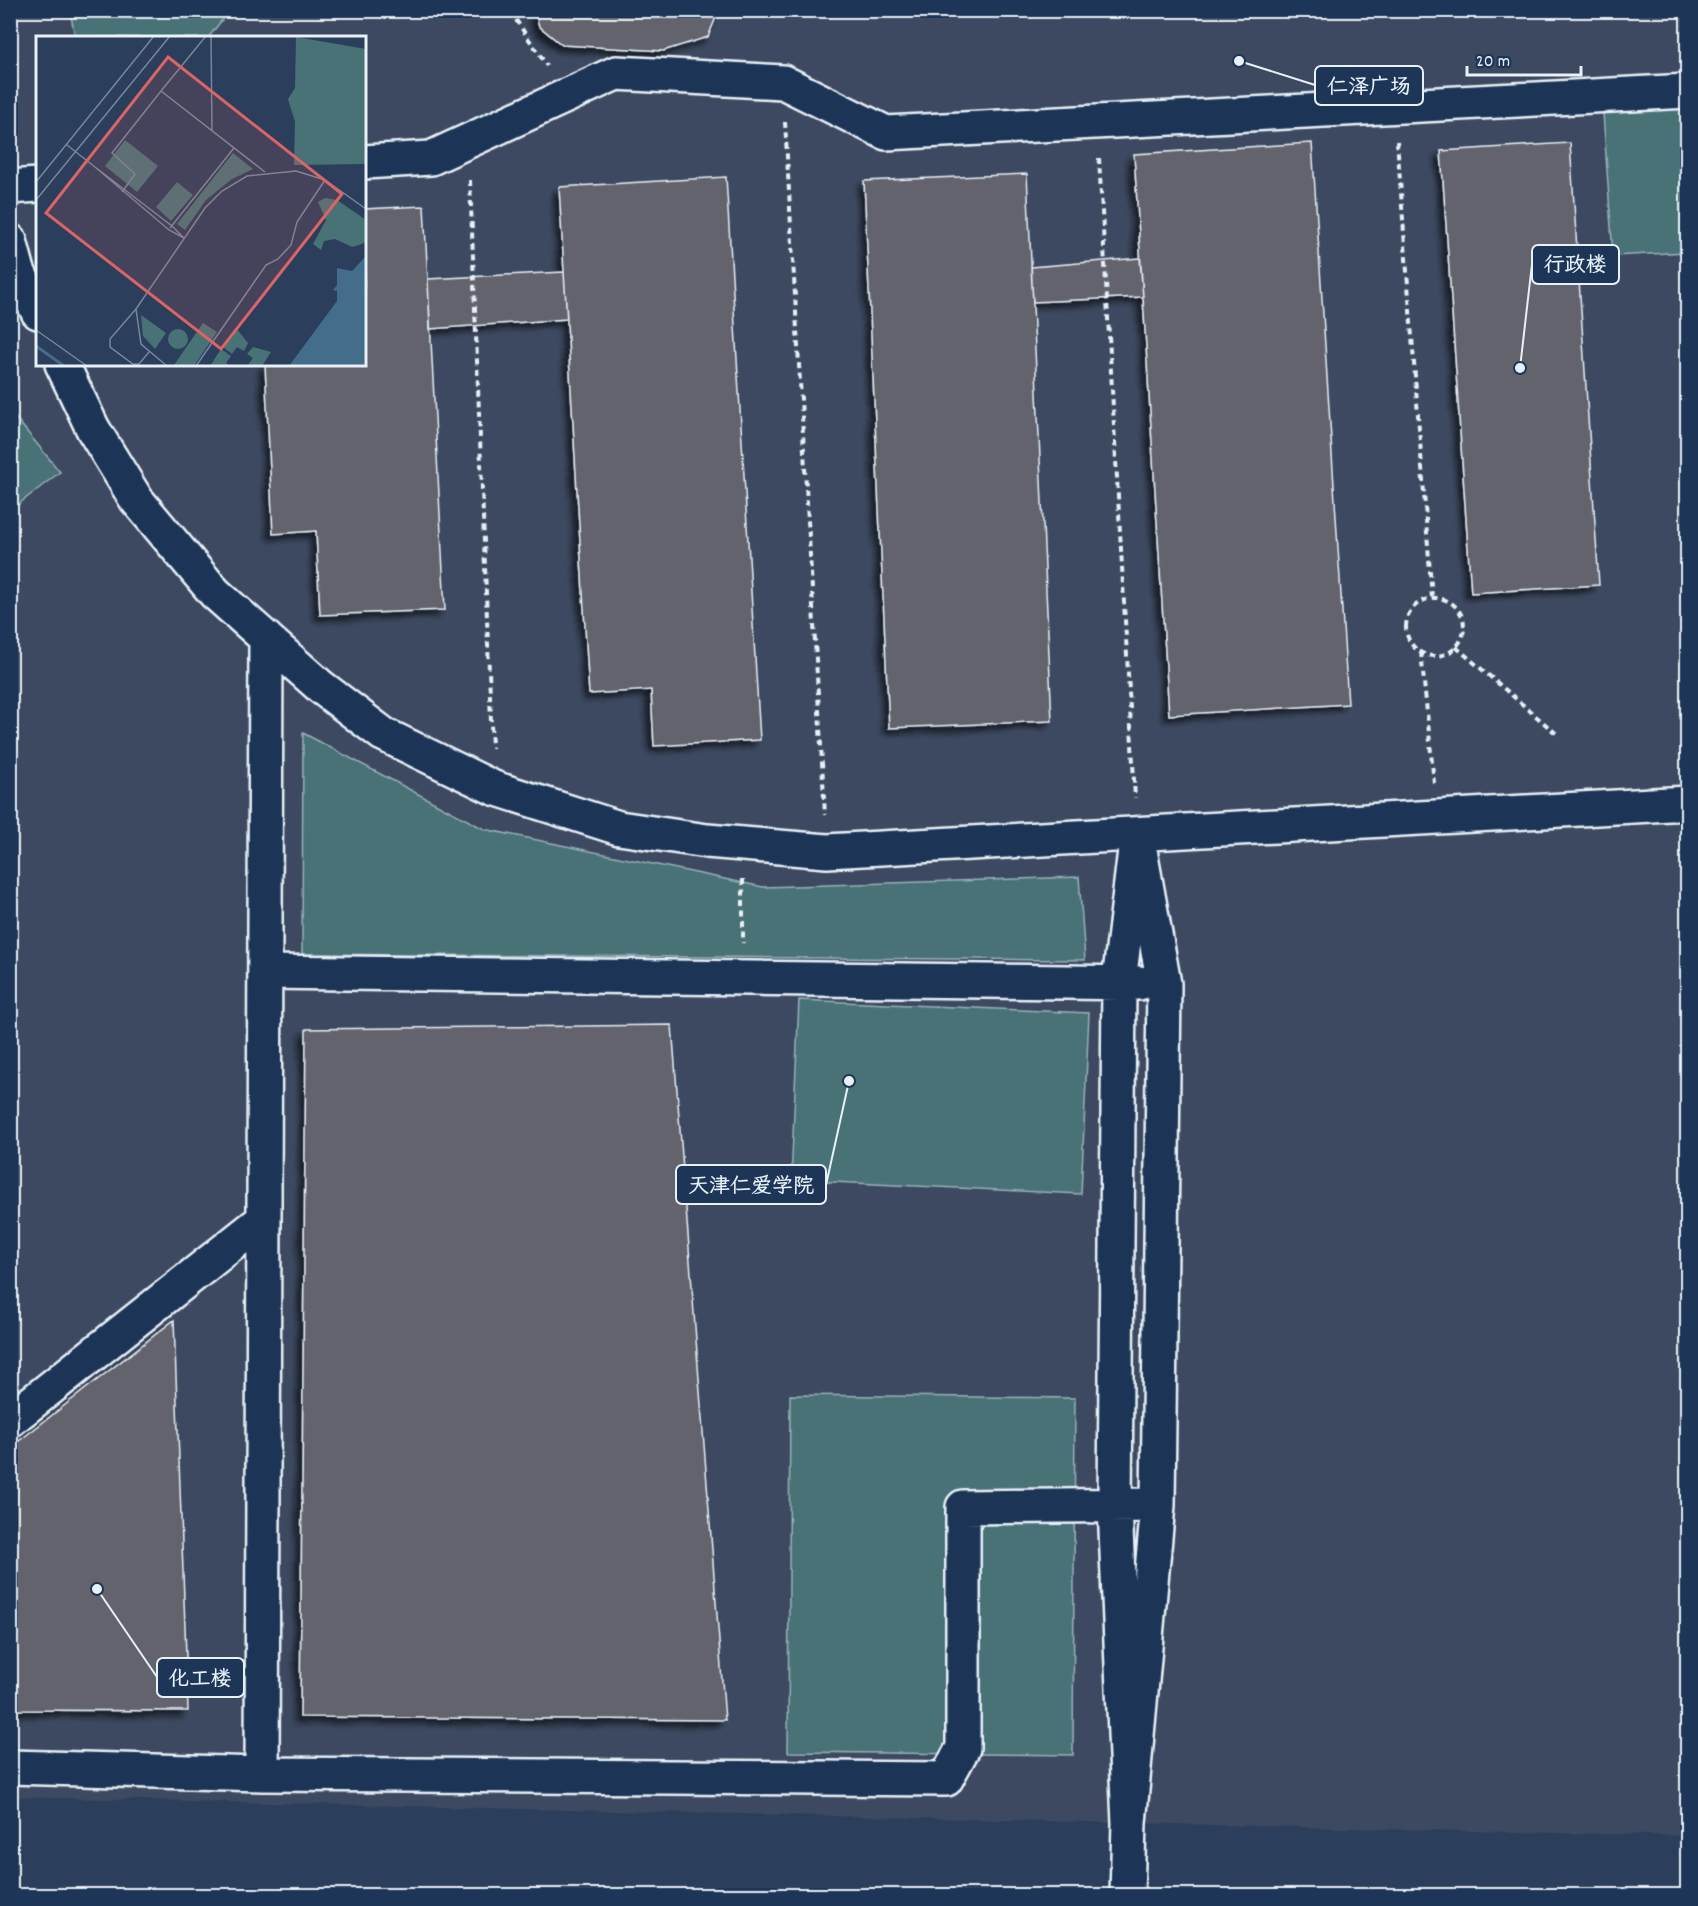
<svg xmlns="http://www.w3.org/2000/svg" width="1698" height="1906" viewBox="0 0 1698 1906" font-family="Dekko,'LXGW WenKai TC',sans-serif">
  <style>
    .built { fill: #3c4960; fill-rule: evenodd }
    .green { fill: #497277; stroke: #98b2b8; stroke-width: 1.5 }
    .building { fill: #63636d; stroke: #e8f1f8; stroke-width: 1.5; filter: url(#shadow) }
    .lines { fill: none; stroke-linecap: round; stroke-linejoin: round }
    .minor-casing { stroke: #e8f1f8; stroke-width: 38 }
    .path { stroke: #e8f1f8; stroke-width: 4; stroke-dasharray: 6 4.5; stroke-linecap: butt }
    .minor { stroke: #1d3557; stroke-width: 33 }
    .inset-river { fill: none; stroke: #436d8a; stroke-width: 3 }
    .inset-road { fill: none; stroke: #77869a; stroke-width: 1.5 }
    .view { fill: #db6466; fill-opacity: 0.15; stroke: #db6466; stroke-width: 3 }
    .inset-edge { fill: none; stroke: #e8f1f8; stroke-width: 3 }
    .leader { fill: none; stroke: #e8f1f8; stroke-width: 2 }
    .callout-dot { fill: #e8f1f8; stroke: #1d3557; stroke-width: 2 }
    .callout { fill: #1d3557; stroke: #e8f1f8; stroke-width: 2 }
    .callout-label { font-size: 21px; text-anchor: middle; font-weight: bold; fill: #e8f1f8 }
  </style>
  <defs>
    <filter id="shadow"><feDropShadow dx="-5.5" dy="5.5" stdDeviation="3" flood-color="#0009"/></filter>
  </defs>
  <rect width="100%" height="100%" fill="#2b3e5b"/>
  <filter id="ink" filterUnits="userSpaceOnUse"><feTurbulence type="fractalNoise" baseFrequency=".0167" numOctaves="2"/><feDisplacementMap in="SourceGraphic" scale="12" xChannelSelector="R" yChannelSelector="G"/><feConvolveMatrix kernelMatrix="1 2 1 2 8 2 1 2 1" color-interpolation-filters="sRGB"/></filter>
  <g filter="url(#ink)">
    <path class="built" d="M11,11H1687V1836L11,1797ZM38,38H364V364H38Z"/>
    <path class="green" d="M70,11V10L229,11L208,38L75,37Z
      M1687,108V252L1613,256L1603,113Z
      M10,411L60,472L11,510H10Z
      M303,733L484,829L763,887L1079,877L1085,960L302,954Z
      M799,1000L1089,1013L1081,1194L791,1180Z
      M790,1395L1075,1398L1073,1755L788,1752Z"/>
    <path class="building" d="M534,10H719L708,37L663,51L562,45L539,26Z
      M1312,143L1348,704L1169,715L1134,154Z
      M1570,143L1599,585L1471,593L1441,151Z
      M1027,174L1052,721L889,728L864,181Z
      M726,177L760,740L654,746L651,690L589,694L559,187Z
      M424,206L445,610L320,615L316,531L273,534L265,364H364V209Z
      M1140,258L1143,297L1033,302L1031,267Z
      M564,272L567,319L430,329L428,279Z
      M672,1025L725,1720L300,1717L306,1029Z
      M174,1320L188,1711L10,1710V1448Z"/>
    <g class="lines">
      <defs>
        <path id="minor" d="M364,162L431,158L616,73L783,82L886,133L1688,91
          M10,187L38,185
          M10,241L18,271L38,312
          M62,364L93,429L136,499L215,593L321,687L383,734L494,788L619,828L707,841L827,851L1688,803
          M266,638L262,1774L946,1779L963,1748V1507L1158,1505
          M1137,834L1164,984L1158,1505L1129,1823L1115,1507L1119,982Z
          M265,972L1139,983
          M10,1420L264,1219
          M10,1767L262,1774
          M1127,1896L1129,1823"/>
      </defs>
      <use href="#minor" class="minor-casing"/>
      <path class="path" d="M514,10V17L547,66
        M785,122L825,815
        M1397,141L1432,598
        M1099,158L1135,798
        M470,180L492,748
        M1406 627a29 29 0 1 1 58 0a29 29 0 1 1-58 0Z
        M1456,647L1559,736
        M1421,652L1434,783
        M743,879V943"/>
      <use href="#minor" class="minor"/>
    </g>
  </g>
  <g transform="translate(36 36)">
    <rect width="330" height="330" fill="#2b3e5b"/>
    <path d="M260,1L330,13V128L258,129L259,86L252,63L259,52ZM89,104L122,130L101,156L69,130ZM197,117L217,133L196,143L170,164L149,194L141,188ZM141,146L157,159L135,185L120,171ZM289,162L301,164L330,184V205L326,208L316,211L299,203L288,205L285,214L277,208L290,184L282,166ZM105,279L130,297L119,313L107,300ZM167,287L181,296L158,330L138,329ZM200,292L212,307L208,315L201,311L196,318L187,311ZM132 303a10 10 0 1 1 20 0a10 10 0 1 1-20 0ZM217,311L235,316L226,330L212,329L217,322L211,318ZM185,313L195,320L190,327L194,330H174Z" fill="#497277"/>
    <path d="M330,220V330H253L301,265V255L297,254L301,249V232L316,235Z" fill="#436d8a"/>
    <path class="inset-river" d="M0,310L28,330"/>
    <path class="inset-road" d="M175,0L176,95M125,55L170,0M31,109L59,131M59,131L136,190L148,202L133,194ZM0,146L118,0M86,156L99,138L76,117L125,55L229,136M0,164L134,0M134,192L198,112M100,273L74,303V311L97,328H103L113,316M0,294L51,330M131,330L105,308L100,273L169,172L186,155L211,140L260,135L289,144L330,173M160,330L230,229L242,223L255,209L261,186L289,144"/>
    <path class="view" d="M132,21L306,158L185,313L10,177Z"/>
    <rect width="330" height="330" class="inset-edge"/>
  </g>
  <path class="leader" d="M1239 61L1315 85M1520 368L1532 264M849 1081L826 1185M97 1589L157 1677"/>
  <g class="callout-dot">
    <circle cx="1239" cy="61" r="6"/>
    <circle cx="1520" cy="368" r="6"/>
    <circle cx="849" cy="1081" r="6"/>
    <circle cx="97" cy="1589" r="6"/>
  </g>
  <g class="callout">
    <rect x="1315" y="66" width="108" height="39" rx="6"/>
    <rect x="1532" y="245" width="87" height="39" rx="6"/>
    <rect x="676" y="1165" width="150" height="39" rx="6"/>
    <rect x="157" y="1658" width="87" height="39" rx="6"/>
  </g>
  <g class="callout-label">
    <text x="1369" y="93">仁泽广场</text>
    <text x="1575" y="271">行政楼</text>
    <text x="751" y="1192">天津仁爱学院</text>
    <text x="200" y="1685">化工楼</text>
  </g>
  <rect width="1698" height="1906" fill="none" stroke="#1d3557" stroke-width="36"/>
  <rect x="18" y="18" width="1662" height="1870" fill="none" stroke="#e8f1f8" stroke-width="2" filter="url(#ink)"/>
  <path d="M1467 66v9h114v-9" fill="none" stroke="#e8f1f8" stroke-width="3"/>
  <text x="1476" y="66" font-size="18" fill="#e8f1f8" stroke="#1d3557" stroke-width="4.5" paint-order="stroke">20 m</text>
</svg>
